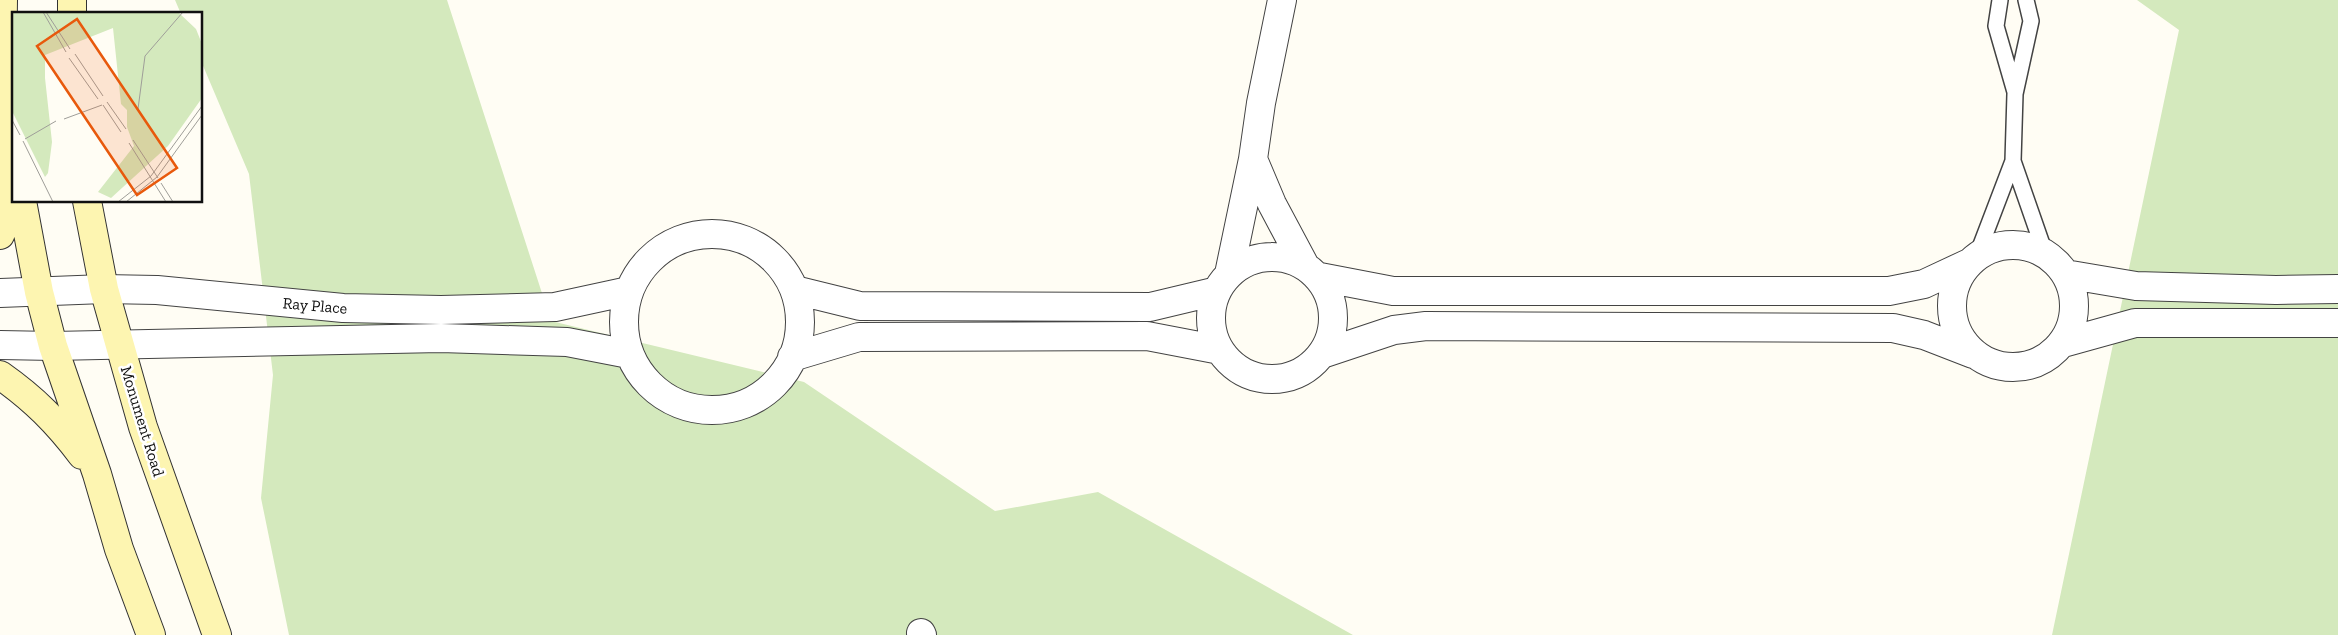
<svg xmlns="http://www.w3.org/2000/svg" width="2338" height="635" viewBox="0 0 2338 635" font-family="'Zilla Slab',serif">
  <style>
    .green { fill: #d4e9bd }
    .lines { fill: none; stroke-linecap: round; stroke-linejoin: round }
    .lane-casing { stroke: #434343; stroke-width: 18 }
    .street-casing { stroke: #434343; stroke-width: 30 }
    .secondary-casing { stroke: #323232; stroke-width: 30 }
    .lane { stroke: #fff; stroke-width: 15 }
    .street { stroke: #fff; stroke-width: 28 }
    .secondary { stroke: #fdf5b1; stroke-width: 28 }
    .labels { text-anchor: middle; stroke-width: 5; stroke-linejoin: round; paint-order: stroke }
    .street-label { font-size: 16px; fill: #101010; stroke: #fff }
    .inset-road { fill: none; stroke: #9f9e99; stroke-width: 1 }
    .view { fill: #e8590c; fill-opacity: 0.15; stroke: #e8590c; stroke-width: 2.5 }
    .inset-edge { fill: none; stroke: #101010; stroke-width: 2.5 }
  </style>
  <rect width="100%" height="100%" fill="#fffdf4"/>
  <path class="green" d="M175,0H447L551,321L804,382L995,511L1098,492L1353,635H289L261,498L273,375L249,174L201,61V14H181Z
    M2137,0H2338V635H2052L2179,30Z"/>
  <g class="lines">
    <defs>
      <path id="lane" d="M2000,0L1996,26L2015,92
        M2013,161L2045,253
        M1976,258L2013,161L2015,94L2031,21L2026,0"/>
      <path id="street" d="M1253,159L1272,204L1304,264
        M624 322a88 88 0 1 1 176 0a88 88 0 1 1-176 0Z
        M1952 306a61 61 0 1 1 122 0a61 61 0 1 1-122 0Z
        M1211 318a61 61 0 1 1 122 0a61 61 0 1 1-122 0Z
        M1229,274L1253,159L1261,103L1282,0
        M2065,274L2136,286L2276,290L2338,289
        M1320,277L1393,291H1889L1924,284L1969,263
        M795,290L860,306L1150,307L1217,291
        M0,293L104,289L157,290L343,308L441,310L555,307L629,291
        M2063,343L2135,323H2338
        M0,345L53,346L441,338L567,342L629,354
        M1322,354L1394,330L1426,326L1893,328L1924,335L1973,354
        M792,357L859,337L1147,336L1220,350
        M921,633L922,635"/>
      <path id="secondary" d="M3,0C2,55 2,110 14,164
        M72,0V14
        M22,201L39,292L53,346L97,474L119,549L151,635
        M87,201L104,289L143,427L217,635
        M0,235L9,215L13,160
        M0,375C34,399 57,422 82,455"/>
    </defs>
    <use href="#lane" class="lane-casing"/>
    <use href="#street" class="street-casing"/>
    <use href="#secondary" class="secondary-casing"/>
    <use href="#lane" class="lane"/>
    <use href="#street" class="street"/>
    <use href="#secondary" class="secondary"/>
  </g>
  <g class="labels">
    <g class="street-label">
      <text transform="translate(315 305) rotate(5)" y="6">Ray Place</text>
      <text transform="translate(143 421) rotate(73)" y="6">Monument Road</text>
    </g>
  </g>
  <g transform="translate(12 12)">
    <rect width="190" height="190" fill="#fffdf4"/>
    <path d="M0,0H166L184,17L190,32V86L156,134L99,186L86,180L122,134L115,115V98L109,92L101,16L33,43V66L40,130L36,161L33,165L0,99Z" fill="#d4e9bd"/>
    <path class="inset-road" d="M31,0L54,40M34,0L58,37M63,42L91,84M57,46L86,87M95,90L114,117M91,93L109,120M126,97L133,44L171,0M52,107L90,93M0,108L8,123M13,127L44,109M121,128L146,166M11,129L41,190M117,131L154,190M149,171L161,190M106,190L139,164L190,94M114,190L145,165L190,103"/>
    <path class="view" d="M65,7L165,156L125,183L25,34Z"/>
    <rect width="190" height="190" class="inset-edge"/>
  </g>
</svg>
